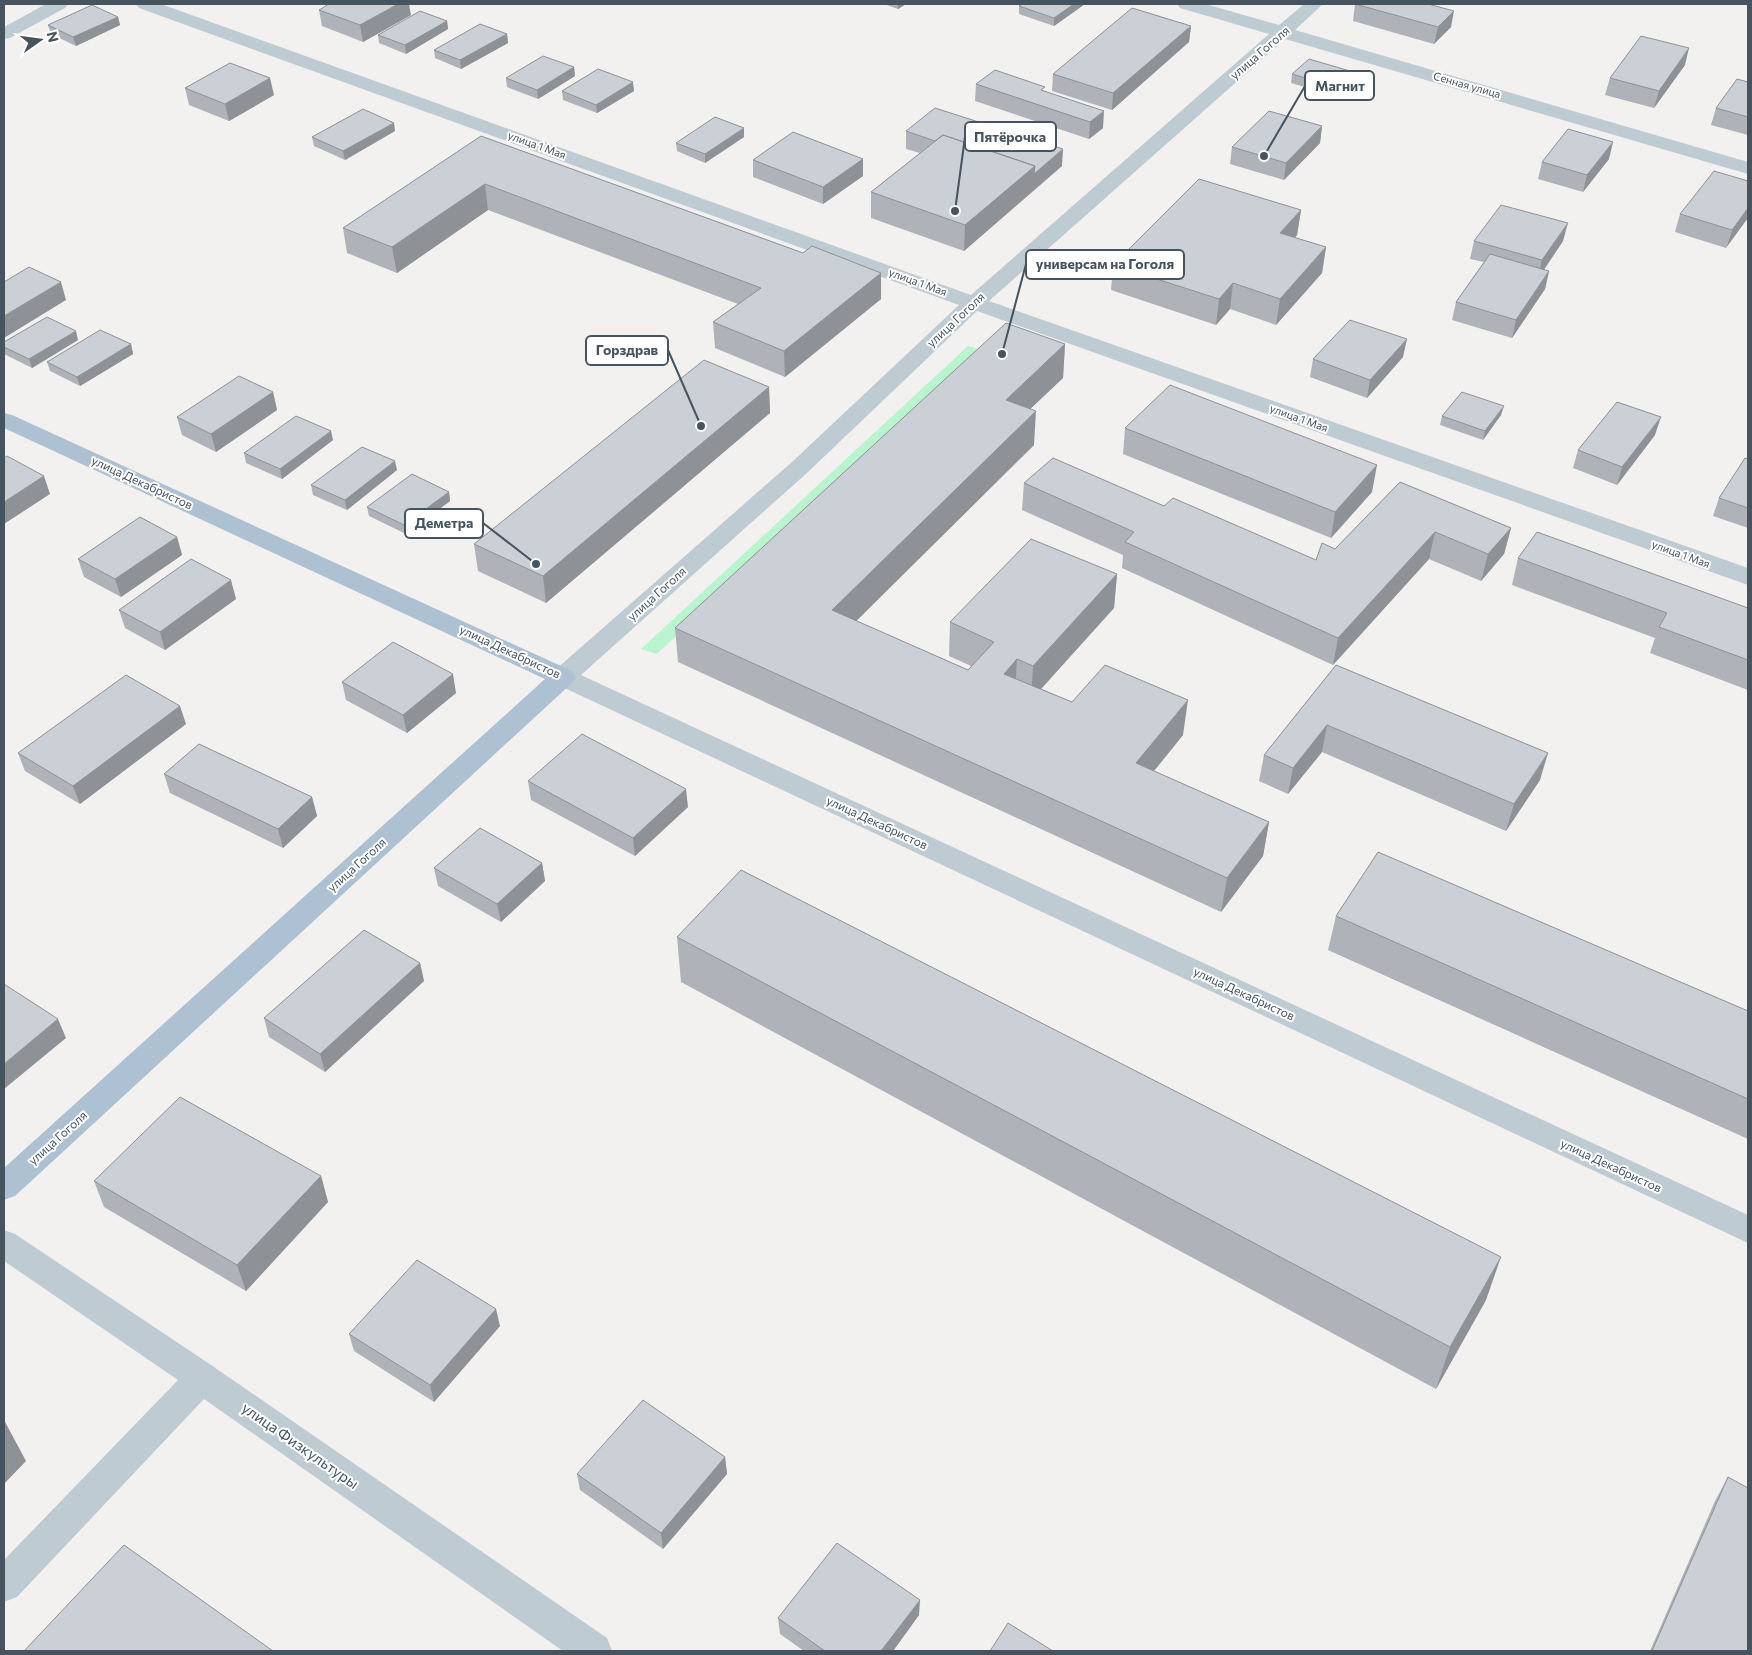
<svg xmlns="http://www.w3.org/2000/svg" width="1752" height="1655" viewBox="0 0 1752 1655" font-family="Commissioner,sans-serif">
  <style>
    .green { fill: #baf4cf }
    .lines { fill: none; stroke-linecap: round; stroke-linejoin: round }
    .minor { fill: #bfcbd3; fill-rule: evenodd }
    .major { fill: #adc1d2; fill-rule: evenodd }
    .wall { fill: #afb2b8 }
    .shaded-wall { fill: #8e9196 }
    .building { fill: #cbcfd6; stroke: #8e9196 }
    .labels { text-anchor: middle; stroke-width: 4; stroke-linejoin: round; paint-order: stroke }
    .far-street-label { font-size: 11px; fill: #465460; stroke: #fff }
    .street-label { font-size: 12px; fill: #465460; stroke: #fff }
    .near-street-label { font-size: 15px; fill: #465460; stroke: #fff }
    .leader { fill: none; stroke: #465460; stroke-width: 2 }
    .callout-dot { fill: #465460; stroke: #fff; stroke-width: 2 }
    .callout { fill: #fff; stroke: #465460; stroke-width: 2 }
    .callout-label { font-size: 14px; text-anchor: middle; font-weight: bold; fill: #465460 }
  </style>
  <rect width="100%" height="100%" fill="#f3f0f0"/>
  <path class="green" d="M968,346L982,350L657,654L641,649Z"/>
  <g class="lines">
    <path class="minor" d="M46,4H68L65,8L10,38L4,39V27Z
      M136,4H161L971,295L1269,34L1180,8L1177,4H1205L1279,25L1304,4H1323L1295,30L1748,162V174L1285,39L989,301L1748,568V585L977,311L808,472L581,675L1748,1215V1243L554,683L550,677L554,671L792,462L959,305L139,8Z
      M4,1230L15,1234L214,1367L607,1638L612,1651H563L204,1399L17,1597L4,1602V1560L178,1380L4,1261Z"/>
    <path class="major" d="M4,413L12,415L572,671L576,677L572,683L15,1196L4,1200V1168L545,679L4,428Z"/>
  </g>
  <path class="wall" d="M884,4H906L898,9Z
    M1022,4H1085L1054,26L1019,14V6Z
    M1355,4L1451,27L1434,44L1353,21Z
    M319,10L411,15L363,42L322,26Z
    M118,17L120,25L76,46L51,34L48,25Z
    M447,21L448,29L406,54L379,43L378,35Z
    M1191,26L1189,42L1112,110L1052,91L1053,74Z
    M507,34L508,43L461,69L435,58L434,50Z
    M1685,65L1654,108L1605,95L1610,78Z
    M574,67L575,76L538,99L507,87L506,78Z
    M1292,74L1348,79L1332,95L1291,83Z
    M1748,82V135L1711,125L1716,108Z
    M976,84L1045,91L1103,128L1089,139L975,101Z
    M185,88L274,95L229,121L189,105Z
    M562,91H634L597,113L563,100Z
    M1322,126L1320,143L1284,180L1230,164L1232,147Z
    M395,131L345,160L314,146L312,137Z
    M906,131L1062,166L964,251L871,218V192L920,153L906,149Z
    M481,136L803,253L881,273V299L785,377L715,348L713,322L738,304L488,210L397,273L347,253L343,228Z
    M744,137L705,163L677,151L676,143Z
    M863,159V176L823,204L753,177V160Z
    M1609,159L1583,192L1538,179L1542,162Z
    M1748,181L1726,248L1675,232L1680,214Z
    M1301,210L1297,235L1295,238L1326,247L1322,273L1276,325L1230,309L1216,325L1111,290L1113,265Z
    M1474,241H1563L1544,270L1549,271L1545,289L1512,338L1452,320L1456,302L1484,262L1470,259Z
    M78,340L32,368L4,354V342Z
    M131,344L133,354L80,386L50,371L47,362Z
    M1065,344L1063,378L1030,409L1034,445L856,621L968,670L971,666L949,656L950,622L1117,574L1114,608L1041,689L1072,702L1183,735L1154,771L1269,822L1263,856L1221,912L678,662L675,628Z
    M1403,357L1367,398L1310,377L1313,359Z
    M769,387L770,413L546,603L478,571L474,544Z
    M273,392L277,410L216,452L182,435L177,417Z
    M1501,415L1483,440L1440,425L1442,416Z
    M1125,428L1372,492L1331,538L1123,454Z
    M1655,435L1617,485L1573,468L1578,450Z
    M333,440L282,479L246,463L244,453Z
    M1748,459V528L1713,516L1719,498Z
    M397,470L347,510L313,495L311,485Z
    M1400,482L1511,528L1504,554L1481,581L1429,559L1333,665L1122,568L1123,555L1022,510L1024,483L1164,506L1316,560L1335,549Z
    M449,492L450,501L406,534L369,516L367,507Z
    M177,537L182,555L121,597L84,577L78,559Z
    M1518,558L1748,608V690L1650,653L1655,638L1512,585Z
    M236,599L165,650L125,628L119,610Z
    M1336,665L1540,780L1506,831L1322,752L1288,794L1259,781L1264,755Z
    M342,682L456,693L407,733L346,700Z
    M186,724L80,804L25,771L18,753Z
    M164,774L312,797L317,816L283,848L170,793Z
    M528,781L688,807L635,856L531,800Z
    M542,863L545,881L501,922L438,886L434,868Z
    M1336,916L1748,1011V1139L1328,950Z
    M677,937L1486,1300L1436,1389L681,982Z
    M420,963L424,981L325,1072L269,1037L264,1018Z
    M321,1176L328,1202L246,1291L104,1207L94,1181Z
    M500,1326L434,1402L354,1351L349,1334Z
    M725,1457L727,1474L663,1549L580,1490L577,1474Z
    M1728,1477L1748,1651H1650L1715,1501Z
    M919,1615L893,1651H804L780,1634L778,1618Z"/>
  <path class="shaded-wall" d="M398,4H409L411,15L363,42L360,25Z
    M898,4H906L898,9Z
    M1074,4H1085L1054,26V18Z
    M1454,11L1451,27L1434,44L1438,27Z
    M118,17L120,25L76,46L73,37Z
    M447,21L448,29L406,54L405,45Z
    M1191,26L1189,42L1112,110L1113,93Z
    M507,34L508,43L461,69L460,60Z
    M1689,48L1685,65L1654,108L1659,91Z
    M574,67L575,76L538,99L537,90Z
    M1350,71L1348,79L1332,95L1334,87Z
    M270,78L274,95L229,121L225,104Z
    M633,82L634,91L597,113L596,105Z
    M1104,111L1103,128L1089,139L1090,122Z
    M394,123L395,131L345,160L343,151Z
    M1322,126L1320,143L1284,180L1286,163Z
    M744,128V137L705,163V154Z
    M1613,142L1609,159L1583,192L1587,175Z
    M1063,149L1062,166L1033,191L1034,174Z
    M863,159V176L823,204V187Z
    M1035,166L1033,191L964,251L965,225Z
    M485,184L488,210L397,273L392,247Z
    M1748,208V218L1726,248L1732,230Z
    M1301,210L1297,235L1276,258L1280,233Z
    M1568,223L1563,241L1538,278L1542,260Z
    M1326,247L1322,273L1276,325L1280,299Z
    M1549,271L1545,289L1512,338L1516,320Z
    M881,273V299L785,377L784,351Z
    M61,282L66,300L4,338V316Z
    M1233,283L1230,309L1216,325L1219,299Z
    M76,331L78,340L32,368L29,359Z
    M1407,339L1403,357L1367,398L1370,380Z
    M131,344L133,354L80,386L77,377Z
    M1065,344L1063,378L1005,433L1006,400Z
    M769,387L770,413L546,603L543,576Z
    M273,392L277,410L216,452L211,434Z
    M1504,406L1501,415L1483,440L1485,431Z
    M1036,411L1034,445L833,644L832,610Z
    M1661,417L1655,435L1617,485L1622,467Z
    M331,431L333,440L282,479L280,469Z
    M395,461L397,470L347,510L345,500Z
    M1377,465L1372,492L1331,538L1335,512Z
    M44,476L50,494L4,524V502Z
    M449,492L450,501L406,534L404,525Z
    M1511,528L1504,554L1481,581L1488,554Z
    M1435,532L1429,559L1333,665L1338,638Z
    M177,537L182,555L121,597L115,579Z
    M1117,574L1114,608L1031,700L1033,666Z
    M231,580L236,599L165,650L160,632Z
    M1017,659L1015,693L1004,674Z
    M453,674L456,693L407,733L403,715Z
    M1188,700L1183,735L1132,798L1136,763Z
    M180,706L186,724L80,804L73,786Z
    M1327,725L1322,752L1288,794L1293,768Z
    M1548,753L1540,780L1506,831L1514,804Z
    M686,789L688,807L635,856L633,838Z
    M312,797L317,816L283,848L278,829Z
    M1269,822L1263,856L1221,912L1227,878Z
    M542,863L545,881L501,922L497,904Z
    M420,963L424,981L325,1072L320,1054Z
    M58,1019L66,1038L4,1089V1064Z
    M321,1176L328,1202L246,1291L237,1265Z
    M1501,1257L1486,1300L1436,1389L1450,1347Z
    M496,1309L500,1326L434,1402L430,1385Z
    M4,1420L26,1461L4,1484Z
    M725,1457L727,1474L663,1549L661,1533Z
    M920,1600L919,1615L893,1651H881Z"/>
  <path class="building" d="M329,4H398L360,25L319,10Z
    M1022,4H1074L1054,18L1019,6Z
    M1355,4H1428L1454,11L1438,27Z
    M92,5L118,17L73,37L48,25Z
    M1132,8L1191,26L1113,93L1053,74Z
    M420,11L447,21L405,45L378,35Z
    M480,24L507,34L460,60L434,50Z
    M1641,36L1689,48L1659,91L1610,78Z
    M543,56L574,67L537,90L506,78Z
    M1309,59L1350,71L1334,87L1292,74Z
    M230,63L270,78L225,104L185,88Z
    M598,69L633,82L596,105L562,91Z
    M995,70L1045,87L1041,90L1104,111L1090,122L976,84Z
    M1737,79L1748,82V117L1716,108Z
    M935,108L1063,149L1034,174L1035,166L943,135L935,141L906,131Z
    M363,109L394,123L343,151L312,137Z
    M1269,111L1322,126L1286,163L1232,147Z
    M715,117L744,128L705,154L676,143Z
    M1568,129L1613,142L1587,175L1542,162Z
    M793,132L863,159L823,187L753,160Z
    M943,135L1035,166L965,225L871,192Z
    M481,136L803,253L812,246L881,273L784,351L713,322L761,288L485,184L392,247L343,228Z
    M1714,171L1748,181V208L1732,230L1680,214Z
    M1199,179L1301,210L1280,233L1326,247L1280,299L1233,283L1219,299L1113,265Z
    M1501,205L1568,223L1542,260L1474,241Z
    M1490,254L1549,271L1516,320L1456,302Z
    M29,267L61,282L4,316V282Z
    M47,317L76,331L29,359L4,347V342Z
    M1350,320L1407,339L1370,380L1313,359Z
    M1006,323L1065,344L1006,400L1036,411L832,610L968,670L994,642L950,622L1031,539L1117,574L1033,666L1017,659L1004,674L1072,702L1105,665L1188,700L1136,763L1269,822L1227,878L675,628Z
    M100,330L131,344L77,377L47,362Z
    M704,360L769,387L543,576L474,544Z
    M239,376L273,392L211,434L177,417Z
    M1170,385L1377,465L1335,512L1125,428Z
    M1462,392L1504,406L1485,431L1442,416Z
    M1617,402L1661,417L1622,467L1578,450Z
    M296,416L331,431L280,469L244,453Z
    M362,447L395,461L345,500L311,485Z
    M7,456L44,476L4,502V458Z
    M1053,458L1164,506L1173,498L1316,560L1322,543L1335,549L1400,482L1511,528L1488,554L1435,532L1338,638L1125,542L1134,532L1024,483Z
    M1745,458L1748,459V508L1719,498Z
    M412,474L449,492L404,525L367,507Z
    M140,517L177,537L115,579L78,559Z
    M1537,532L1748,608V660L1659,627L1667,613L1518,558Z
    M191,559L231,580L160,632L119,610Z
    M393,642L453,674L403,715L342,682Z
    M1336,665L1548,753L1514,804L1327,725L1293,768L1264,755Z
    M126,675L180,706L73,786L18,753Z
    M582,734L686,789L633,838L528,781Z
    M199,744L312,797L278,829L164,774Z
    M480,828L542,863L497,904L434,868Z
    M1378,852L1748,1011V1099L1336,916Z
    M741,870L1501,1257L1450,1347L677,937Z
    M364,930L420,963L320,1054L264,1018Z
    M4,984L58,1019L4,1064Z
    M180,1097L321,1176L237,1265L94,1181Z
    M417,1260L496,1309L430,1385L349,1334Z
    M643,1400L725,1457L661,1533L577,1474Z
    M1728,1477L1748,1488V1651H1652Z
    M837,1543L920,1600L881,1651H825L778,1618Z
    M124,1545L273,1651H24Z
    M1008,1623L1053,1651H990Z"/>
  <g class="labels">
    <g class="far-street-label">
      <text transform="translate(1467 85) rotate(16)" y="4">Сенная улица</text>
      <text transform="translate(537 145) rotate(20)" y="4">улица 1 Мая</text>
      <text transform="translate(918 282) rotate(20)" y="4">улица 1 Мая</text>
      <text transform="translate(1299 418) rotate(20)" y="4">улица 1 Мая</text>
      <text transform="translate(1681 554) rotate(20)" y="4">улица 1 Мая</text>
    </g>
    <g class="street-label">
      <text transform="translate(1260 53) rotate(-41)" y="4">улица Гоголя</text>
      <text transform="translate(956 320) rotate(-43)" y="4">улица Гоголя</text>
      <text transform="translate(142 483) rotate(25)" y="4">улица Декабристов</text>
      <text transform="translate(657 594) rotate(-42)" y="4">улица Гоголя</text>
      <text transform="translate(510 652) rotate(25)" y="4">улица Декабристов</text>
      <text transform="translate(877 823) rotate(25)" y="4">улица Декабристов</text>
      <text transform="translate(357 865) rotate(-42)" y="4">улица Гоголя</text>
      <text transform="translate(1244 994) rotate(25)" y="4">улица Декабристов</text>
      <text transform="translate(58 1138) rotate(-42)" y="4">улица Гоголя</text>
      <text transform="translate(1611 1166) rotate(25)" y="4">улица Декабристов</text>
    </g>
    <g class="near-street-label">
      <text transform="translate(300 1446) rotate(35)" y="5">улица Физкультуры</text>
    </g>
  </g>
  <path class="leader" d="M1264 156L1305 86M955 211L965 137M1002 354L1026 264M701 426L668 350M536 564L483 523"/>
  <g class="callout-dot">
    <circle cx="1264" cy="156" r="5"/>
    <circle cx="955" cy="211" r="5"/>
    <circle cx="1002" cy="354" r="5"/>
    <circle cx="701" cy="426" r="5"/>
    <circle cx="536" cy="564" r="5"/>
  </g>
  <g class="callout">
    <rect x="1305" y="71" width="69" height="29" rx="5"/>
    <rect x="965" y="122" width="91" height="29" rx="5"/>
    <rect x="1026" y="250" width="158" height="29" rx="5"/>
    <rect x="586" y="336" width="82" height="29" rx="5"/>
    <rect x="405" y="509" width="78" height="29" rx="5"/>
  </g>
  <g class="callout-label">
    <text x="1340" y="91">Магнит</text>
    <text x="1010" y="142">Пятёрочка</text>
    <text x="1105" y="269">универсам на Гоголя</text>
    <text x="627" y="355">Горздрав</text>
    <text x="444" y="528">Деметра</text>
  </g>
  <rect width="1752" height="1655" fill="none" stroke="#465460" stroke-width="10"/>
  <g transform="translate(40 40) rotate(76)" stroke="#ffffff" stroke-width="4" paint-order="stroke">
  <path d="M0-4L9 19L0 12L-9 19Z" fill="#465460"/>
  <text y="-8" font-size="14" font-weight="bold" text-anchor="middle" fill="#465460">N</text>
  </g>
</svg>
